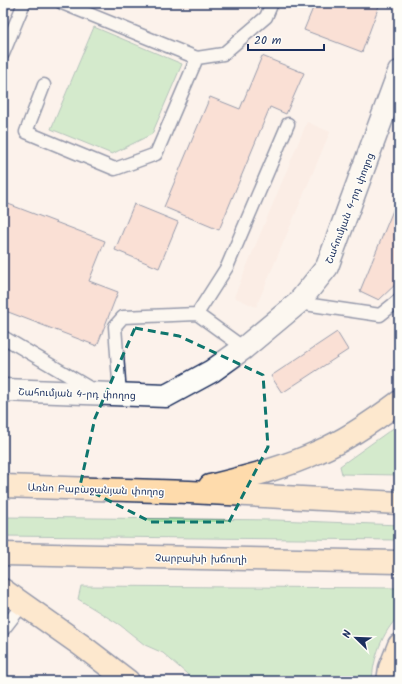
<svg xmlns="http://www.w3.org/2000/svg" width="402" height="684" viewBox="0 0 402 684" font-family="Kalam,'Noto Sans Armenian',sans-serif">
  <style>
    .built { fill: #fbe6dd }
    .green { fill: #a5e1a7; stroke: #608882 }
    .building { fill: #f8cabb; stroke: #1b2f5e }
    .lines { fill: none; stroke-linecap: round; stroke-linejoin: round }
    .lane-casing { stroke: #1b2f5e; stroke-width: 15 }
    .street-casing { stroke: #1b2f5e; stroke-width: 25 }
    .highway-casing { stroke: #1b2f5e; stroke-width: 25 }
    .lane { stroke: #fdfcf7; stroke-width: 12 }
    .street { stroke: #fdfcf7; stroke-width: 22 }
    .highway { stroke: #fedbac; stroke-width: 22 }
    .marked { fill: none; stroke: #0f766e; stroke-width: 3; stroke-dasharray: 8 5; stroke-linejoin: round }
    .labels { text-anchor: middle; stroke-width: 3; stroke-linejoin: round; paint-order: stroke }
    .street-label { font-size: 10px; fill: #1b2f5e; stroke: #fdfcf7 }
  </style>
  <rect width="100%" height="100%" fill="#fcf2eb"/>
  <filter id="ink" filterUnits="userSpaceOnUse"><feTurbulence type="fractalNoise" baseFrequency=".025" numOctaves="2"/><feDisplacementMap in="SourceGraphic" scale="8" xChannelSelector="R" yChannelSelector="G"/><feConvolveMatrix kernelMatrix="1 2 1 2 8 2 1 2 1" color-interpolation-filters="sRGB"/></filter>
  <g filter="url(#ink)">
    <path class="built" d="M307,122L330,132L256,307L234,297Z"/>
    <path class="green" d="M94,27L182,64L152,134L112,154L51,129Z
      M399,424V475L342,474L340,466Z
      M3,517L276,520L399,525V540L3,536Z
      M81,586L399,588V616C382,632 373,659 372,681H195L163,653L145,645L120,625L78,599Z"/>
    <path class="building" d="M315,3H380L362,52L304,30Z
      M262,56L304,73L286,114L270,107L219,230L164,207L210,97L240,109Z
      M398,198L399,281L379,300L360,291Z
      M3,202L105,241L89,281L118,292L97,346L3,310Z
      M134,204L178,222L159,268L115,250Z
      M337,332L348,350L282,393L271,376Z"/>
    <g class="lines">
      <defs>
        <path id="lane" d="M62,3L197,58L223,54L266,17L272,3
          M3,54L24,3
          M44,85L26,132L115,169L156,154L197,58
          M298,303L380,315L399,300
          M197,314L227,267L288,124
          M3,337L93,390
          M120,395L115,326L123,317L197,314L244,348
          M3,630L23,604"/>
        <path id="street" d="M3,390L166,396L212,371L244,348L298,303L327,267L399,72"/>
        <path id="highway" d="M3,486L189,492L399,503
          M210,486C246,477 284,468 318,452C346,440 375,420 399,402
          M3,554L399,562
          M3,590L81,645L128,681
          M388,681L390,668L399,645"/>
      </defs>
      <use href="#lane" class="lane-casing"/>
      <use href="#street" class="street-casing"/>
      <use href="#highway" class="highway-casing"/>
      <use href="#lane" class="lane"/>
      <use href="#street" class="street"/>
      <use href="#highway" class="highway"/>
    </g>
  </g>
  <path d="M0 0H402V684H0ZM135,328L179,336L263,375L268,447L229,522H151L80,486L95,418Z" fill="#fcf2eb" fill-opacity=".55" fill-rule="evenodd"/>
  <path class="marked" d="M135,328L179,336L263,375L268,447L229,522H151L80,486L95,418Z"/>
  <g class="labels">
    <g class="street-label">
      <text transform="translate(349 208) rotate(-69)" y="4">Շահումյան 4-րդ փողոց</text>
      <text transform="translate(77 393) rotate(2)" y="4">Շահումյան 4-րդ փողոց</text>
      <text transform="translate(96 489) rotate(2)" y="4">Առնո Բաբաջանյան փողոց</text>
      <text transform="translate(201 558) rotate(1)" y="4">Չարբախի խճուղի</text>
    </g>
  </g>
  <rect width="402" height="684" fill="none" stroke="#fdfcf7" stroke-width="16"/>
  <rect x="8" y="8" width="386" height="668" fill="none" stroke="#1b2f5e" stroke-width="1.5" filter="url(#ink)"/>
  <g transform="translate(356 638) rotate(293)" stroke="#fdfcf7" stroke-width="3" paint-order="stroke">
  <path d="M0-3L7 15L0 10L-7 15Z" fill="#1b2f5e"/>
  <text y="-6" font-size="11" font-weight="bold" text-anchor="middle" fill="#1b2f5e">N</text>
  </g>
  <path d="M248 44v6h76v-6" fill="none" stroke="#1b2f5e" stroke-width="2"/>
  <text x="254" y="44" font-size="12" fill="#1b2f5e" stroke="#fdfcf7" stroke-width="3" paint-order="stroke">20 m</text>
</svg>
